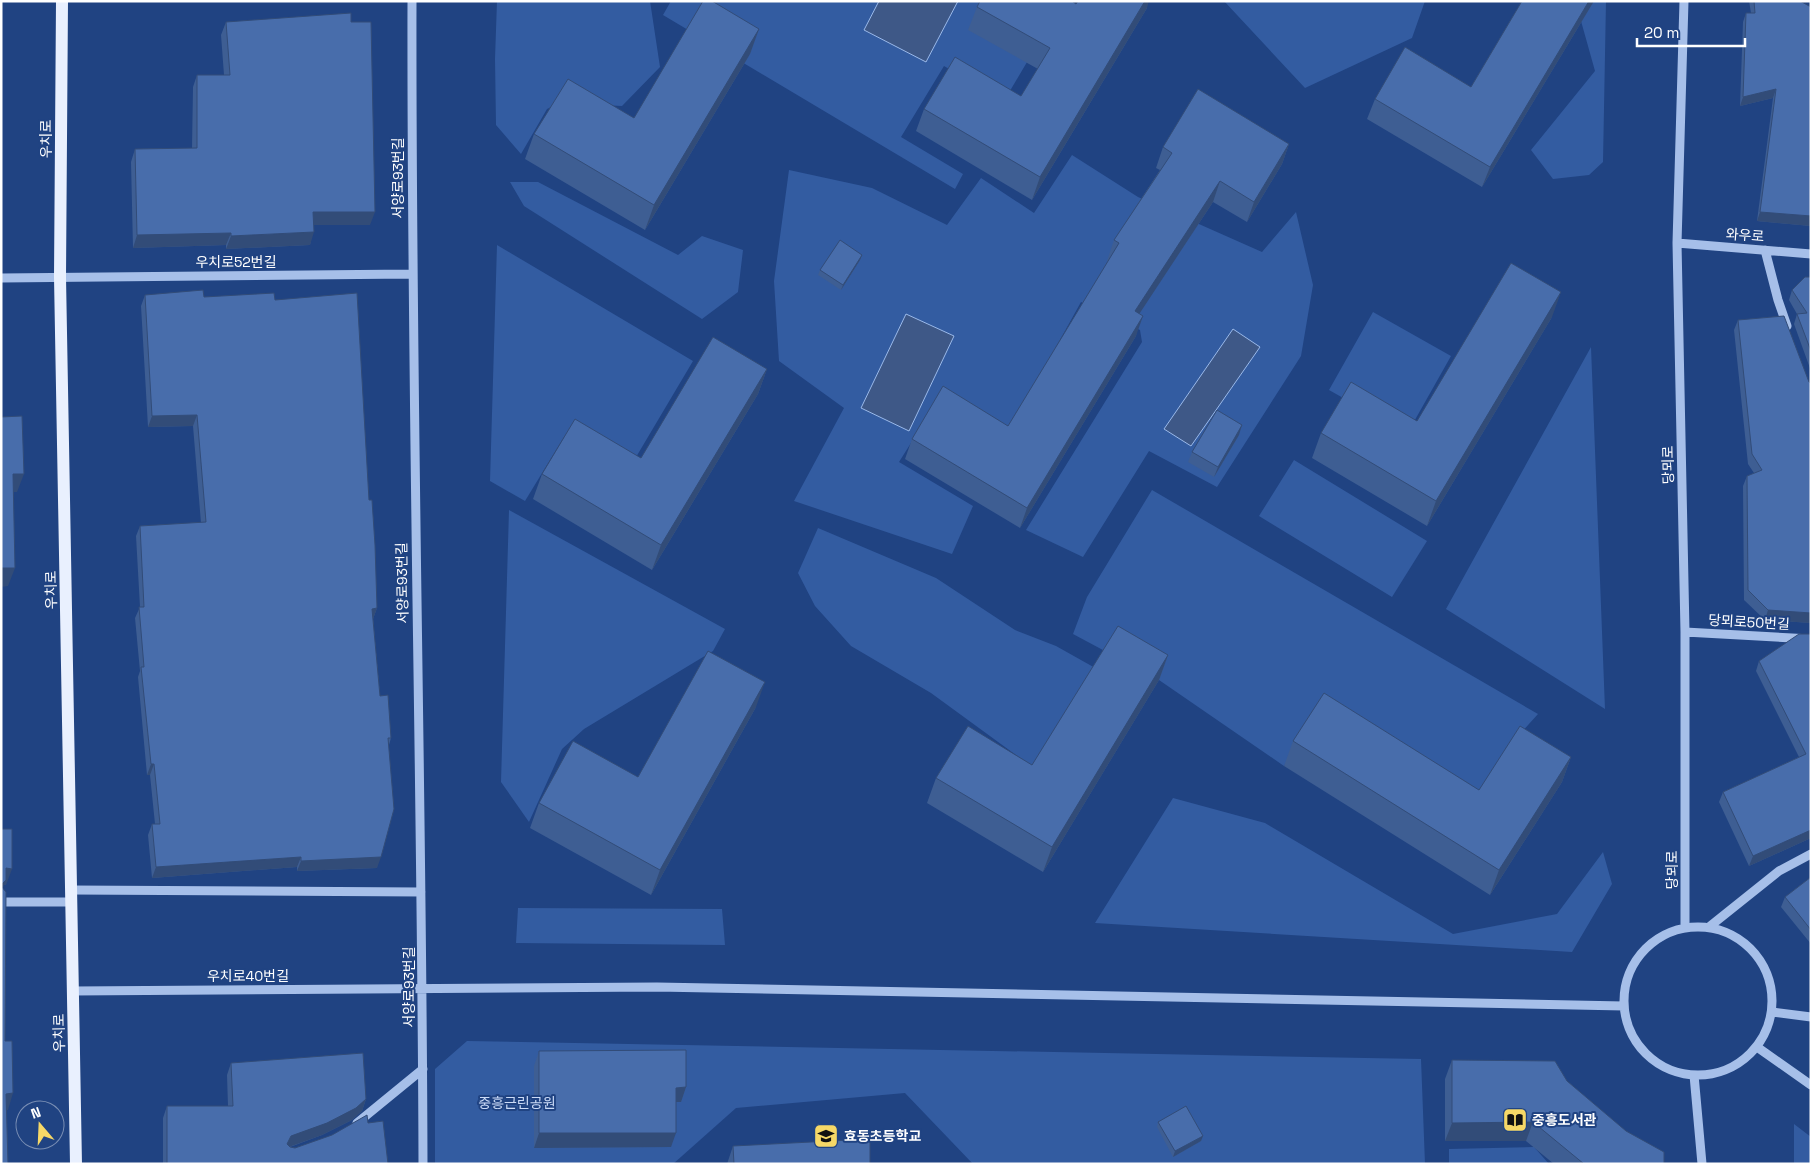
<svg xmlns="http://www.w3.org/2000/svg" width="1812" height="1165" viewBox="0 0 1812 1165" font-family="'Space Grotesk','Noto Sans KR',sans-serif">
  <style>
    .green { fill: #335ca1 }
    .water { fill: #3e5887; stroke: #9ab9ea }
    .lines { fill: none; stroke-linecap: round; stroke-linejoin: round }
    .minor { stroke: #a6bfe9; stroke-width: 9 }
    .major { stroke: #e9f0fe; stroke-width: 12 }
    .wall { fill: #3e5e93 }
    .shaded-wall { fill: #324c78 }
    .building { fill: #486dab; stroke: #324c78 }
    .labels { text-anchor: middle; stroke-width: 4; stroke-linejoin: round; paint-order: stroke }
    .street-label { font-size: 14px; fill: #fff; stroke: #204382 }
    .park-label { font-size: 14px; fill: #cbdbf7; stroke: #204382 }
    .poi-label { font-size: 14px; font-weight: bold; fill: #fff; stroke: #204382; text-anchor: start }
  </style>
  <rect width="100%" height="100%" fill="#204382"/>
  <path class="green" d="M497,1H650L660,67L622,106L559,103L547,109L521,154L496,125L495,59Z
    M671,1H1063L1004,101L944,66L901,137L963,174L955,189L663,15Z
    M1224,1H1425L1412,38L1305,88Z
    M1592,1H1606L1603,162L1589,175L1553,179L1531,150L1595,71L1581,21Z
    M1072,155L1138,197L1262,252L1296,212L1313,285L1301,356L1217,487L1149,451L1083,557L1026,530L1142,342L1140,330L1081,302L1004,441L938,400L899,462L973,506L952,554L794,501L844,408L779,361L774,281L789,170L872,188L947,225L981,178L1034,213Z
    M510,182H538L678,255L702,236L743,250L738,292L702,319L524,206Z
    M497,245L693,361L626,474L564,437L525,501L490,481Z
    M1373,312L1451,356L1407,434L1329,390Z
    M1591,347L1605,709L1446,609Z
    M1294,460L1427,541L1392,597L1259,516Z
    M1152,490L1538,714L1511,744L1470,809L1315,718L1284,766L1159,680L1073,634L1087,597Z
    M509,510L725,629L713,651L584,729L562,749L529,822L501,782Z
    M818,528L936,578L1015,630L1056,646L1097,669L1035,769L931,693L851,646L815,606L798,573Z
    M1173,798L1265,823L1453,934L1557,914L1603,852L1612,884L1572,952L1095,923Z
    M518,908L722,909L725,945L516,943Z
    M467,1041L1421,1059L1425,1164H973L905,1093L736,1108L673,1164H435V1069Z
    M1794,1124L1811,1137V1164H1794Z
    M1534,1147L1549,1164H1449V1149Z"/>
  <path class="water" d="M879,1H958L926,62L864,30Z
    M906,314L954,336L909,431L861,408Z
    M1233,329L1260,347L1191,446L1164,429Z"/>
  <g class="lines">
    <path class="minor" d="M412,1C411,389 422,776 423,1164
      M1684,1L1677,243L1685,632V928
      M1677,243L1811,254
      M1765,250L1778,300L1787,326
      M1,278L411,274
      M1685,632L1811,639
      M71,890L421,892
      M1,902H71
      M1709,927L1779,871L1811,854
      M1624 1001a74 74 0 1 1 148 0a74 74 0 1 1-148 0Z
      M73,991L657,987L1624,1006
      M1772,1012L1811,1017
      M1757,1047L1811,1085
      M1694,1075L1702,1164
      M357,1123L423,1069"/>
    <path class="major" d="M62,1L60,277L76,1164"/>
  </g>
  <path class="wall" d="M1522,1H1594L1482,187L1367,119L1375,99L1471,87Z
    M1749,1H1800L1811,226L1757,221L1773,98L1740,106L1743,22L1746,13H1751Z
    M1076,4L1147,8L1032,200L916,131L924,109L1021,96L1038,69L968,30L977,7Z
    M226,22H351L370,225H314L310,245L226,249V245L133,248L131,162L135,149L192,148L193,87L197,75H224L221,35Z
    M759,29L750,54L645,230L525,159L534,134L634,118Z
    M1289,144L1282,164L1247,222L1213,202L1139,314L1136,336L1020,528L905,459L912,439L1008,426L1108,261H1107L1114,240L1160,170L1156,168L1163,147Z
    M862,255L860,260L841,290L818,275L820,270Z
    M1811,277V371L1794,324L1797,314L1789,300L1792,290Z
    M145,295L275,300L369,500L377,608L373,619L380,696L391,738L389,745L377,868L297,871V867L152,878L148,835L152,824H155L150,775H147L138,677L140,671L135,618L140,607L136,536L140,526L201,523L193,426L148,427L141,306Z
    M1552,317L1427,526L1312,458L1321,433L1417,421Z
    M1738,320L1811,383V623L1765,620L1744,600L1743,486L1747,476L1754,473L1748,464L1734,330Z
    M767,369L758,394L652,570L533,499L542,474L641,458Z
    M1239,435L1214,477L1188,462L1192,452Z
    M1811,634V838L1749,866L1719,802L1723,792L1799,757L1756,671L1759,661Z
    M1168,655L1159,680L1043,872L927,803L936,778L1032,765Z
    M756,707L651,895L530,828L539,803L638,777Z
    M1293,741L1479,790L1571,757L1562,782L1490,895L1284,766Z
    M1811,877V944L1781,907L1785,897Z
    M539,1051L686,1087L681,1102H676L671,1147L534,1148V1066Z
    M1452,1060L1567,1081L1664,1164H1554L1526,1141H1445V1079Z
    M231,1063L366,1099L362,1111L352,1120L322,1135L290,1147L295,1148L368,1123L388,1164H163V1118L167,1106H228L227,1075Z
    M1158,1122L1203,1136L1201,1141L1173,1157L1157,1127Z
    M733,1146L870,1164H727Z"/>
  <path class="shaded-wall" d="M1145,1H1149L1147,8L1032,200L1040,177Z
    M1589,1H1594L1482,187L1490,167Z
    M759,29L750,54L645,230L654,205Z
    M1776,89L1773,98L1740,106L1743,97Z
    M1289,144L1282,164L1247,222L1254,202Z
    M1220,181L1213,202L1128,331L1135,311Z
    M313,212H375L370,225H309Z
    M1760,212L1811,216V226L1757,221Z
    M314,232L310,245L226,249L231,236Z
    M231,233L226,245L133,248L137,235Z
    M862,255L860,260L841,290L843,285Z
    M1561,292L1552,317L1427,526L1436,501Z
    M1143,316L1136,336L1020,528L1027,508Z
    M767,369L758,394L652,570L661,545Z
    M197,415L193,426L148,427L152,416Z
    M1242,425L1239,435L1214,477L1218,467Z
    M13,474H24L17,492H7Z
    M1,568H15L8,586L1,587Z
    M377,608L373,619H368L372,609Z
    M1768,610L1811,613V623L1765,620Z
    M1168,655L1159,680L1043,872L1052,847Z
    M765,682L756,707L651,895L660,870Z
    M1571,757L1562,782L1490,895L1499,870Z
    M151,764H154L150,775H147Z
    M1811,830V838L1749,866L1753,856Z
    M301,857L297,867L152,878L156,867Z
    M381,857L377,868L297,871L301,861Z
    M6,868L12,869L6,885H4L1,892V881Z
    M686,1087L681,1102H671L676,1088Z
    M13,1093L8,1110H1L6,1094Z
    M366,1099L362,1111L352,1120L322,1135L286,1148L287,1144L291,1136Z
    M1533,1122L1526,1141H1445L1452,1123Z
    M539,1133H676L671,1147L534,1148Z
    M1203,1136L1201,1141L1173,1157L1175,1151Z"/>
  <path class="building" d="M703,1H712L759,29L654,205L534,134L568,79L634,118Z
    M980,1H1072L1076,4L1078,1H1145L1040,177L924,109L955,57L1021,96L1050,48L977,7Z
    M1522,1H1589L1490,167L1375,99L1405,47L1471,87Z
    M1754,1H1800L1811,7V216L1760,212L1776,89L1743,97L1746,13H1755Z
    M351,13V22H371L375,212H313L314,232L231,236V233L137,235L135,149L197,148V75H230L226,22Z
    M1198,89L1289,144L1254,202L1220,181L1135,311L1143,316L1027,508L912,439L943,386L1008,426L1119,243L1114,240L1172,153L1163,147Z
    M840,240L862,255L843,285L820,270Z
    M1511,263L1561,292L1436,501L1321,433L1351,382L1417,421Z
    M1805,277H1811V351L1797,314L1807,313L1792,290Z
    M203,290L204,297L274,293L275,300L357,293L369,500H372L375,545L377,608L372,609L380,696L388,695L391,738H388L394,809L381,857L301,861V857L156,867L152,824H160L154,764H151L141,667H144L139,607H144L140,526L206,522L197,415L152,416L145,295Z
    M1784,316L1809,382L1811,383V613L1768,610L1748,590L1747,476L1762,470L1752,454L1738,320Z
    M713,337L767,369L661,545L542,474L575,419L641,458Z
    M1217,410L1242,425L1218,467L1192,452Z
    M22,416L24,474H13L15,568H1V417Z
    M1118,626L1168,655L1052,847L936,778L968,726L1032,765Z
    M1799,634H1811V830L1753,856L1723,792L1806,754L1759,661Z
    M708,651L765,682L660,870L539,803L573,741L638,777Z
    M1324,693L1479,790L1520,726L1571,757L1499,870L1293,741Z
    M1,829H12V869L6,868V880L1,885Z
    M1811,877V930L1785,897Z
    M1,886L6,892L5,1041H12L13,1093L6,1094L8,1164H1Z
    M686,1050V1087L676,1088V1133H539V1051Z
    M363,1053L366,1099L356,1108L327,1123L291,1136L287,1144L290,1147L295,1148L332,1135L367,1115L368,1123L383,1121L388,1164H167V1106H233L231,1063Z
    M1452,1060L1555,1061L1567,1081L1626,1131L1664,1152V1164H1584L1533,1122L1452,1123Z
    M1186,1106L1203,1136L1175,1151L1158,1122Z
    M870,1139V1164H734L733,1146Z"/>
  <defs>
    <symbol id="library-square" viewBox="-11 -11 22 22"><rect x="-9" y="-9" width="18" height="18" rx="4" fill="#f6d867" stroke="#204382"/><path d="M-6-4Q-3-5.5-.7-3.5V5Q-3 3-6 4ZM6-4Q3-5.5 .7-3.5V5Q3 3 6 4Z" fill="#111"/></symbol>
    <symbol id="school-square" viewBox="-11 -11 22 22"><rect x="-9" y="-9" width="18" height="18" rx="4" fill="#f6d867" stroke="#204382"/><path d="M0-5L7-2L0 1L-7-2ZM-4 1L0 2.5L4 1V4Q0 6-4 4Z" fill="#111"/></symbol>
  </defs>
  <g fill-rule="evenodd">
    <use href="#library-square" x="1501" y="1106" width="28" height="28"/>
    <use href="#school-square" x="812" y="1122" width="28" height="28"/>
  </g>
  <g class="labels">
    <g class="street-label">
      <text transform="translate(46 139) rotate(-90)" y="5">우치로</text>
      <text transform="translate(398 178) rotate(-90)" y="5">서양로93번길</text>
      <text transform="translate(1745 235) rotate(4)" y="5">와우로</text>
      <text x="236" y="267">우치로52번길</text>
      <text transform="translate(1668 465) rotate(-91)" y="5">당뫼로</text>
      <text transform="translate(402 583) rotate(-91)" y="5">서양로93번길</text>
      <text transform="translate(51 590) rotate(-91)" y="5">우치로</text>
      <text transform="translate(1749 622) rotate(3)" y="5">당뫼로50번길</text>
      <text transform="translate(1672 870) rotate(-90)" y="5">당뫼로</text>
      <text x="248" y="981">우치로40번길</text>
      <text transform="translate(409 987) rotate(-90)" y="5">서양로93번길</text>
      <text transform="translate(59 1033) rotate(-91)" y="5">우치로</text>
    </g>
    <g class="park-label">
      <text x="517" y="1108">중흥근린공원</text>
    </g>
    <g class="poi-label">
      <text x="1532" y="1125">중흥도서관</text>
      <text x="844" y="1141">효동초등학교</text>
    </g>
  </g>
  <rect width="1812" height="1165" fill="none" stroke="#ffffff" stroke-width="5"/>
  <g transform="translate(40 1125) rotate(341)"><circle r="24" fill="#204382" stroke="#798eb4"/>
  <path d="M0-4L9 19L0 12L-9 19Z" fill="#f6d867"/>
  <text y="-8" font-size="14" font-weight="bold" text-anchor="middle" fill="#ffffff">N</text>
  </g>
  <path d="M1637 38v8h108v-8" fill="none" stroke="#ffffff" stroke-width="2.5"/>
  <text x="1644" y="38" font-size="15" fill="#ffffff" stroke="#204382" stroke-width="4" paint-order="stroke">20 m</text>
</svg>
